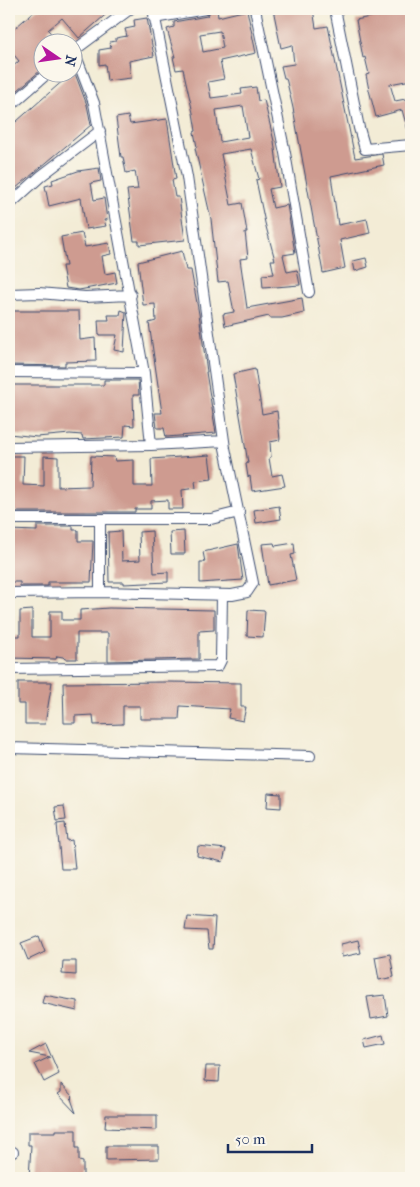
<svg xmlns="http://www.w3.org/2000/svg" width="420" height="1187" viewBox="0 0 420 1187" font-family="'IM FELL French Canon',serif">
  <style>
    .building { fill: #ce9b90; fill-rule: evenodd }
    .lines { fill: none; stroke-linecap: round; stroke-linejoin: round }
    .street-casing { stroke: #3b4b70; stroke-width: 12 }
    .street { stroke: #fff; stroke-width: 10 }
  </style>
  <rect width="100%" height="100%" fill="#fbf7ec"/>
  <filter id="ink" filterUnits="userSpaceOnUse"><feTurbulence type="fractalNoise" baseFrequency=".02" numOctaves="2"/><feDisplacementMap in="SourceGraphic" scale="10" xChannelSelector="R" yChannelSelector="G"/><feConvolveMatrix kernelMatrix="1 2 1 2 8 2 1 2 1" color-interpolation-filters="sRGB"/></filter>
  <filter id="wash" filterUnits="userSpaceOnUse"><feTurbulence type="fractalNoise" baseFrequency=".0096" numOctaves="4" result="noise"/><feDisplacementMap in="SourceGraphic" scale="20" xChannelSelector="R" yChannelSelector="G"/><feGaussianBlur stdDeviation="1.12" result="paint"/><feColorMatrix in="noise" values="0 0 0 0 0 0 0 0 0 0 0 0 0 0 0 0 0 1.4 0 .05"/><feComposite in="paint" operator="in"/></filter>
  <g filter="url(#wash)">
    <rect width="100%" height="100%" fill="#f3ecd6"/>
    <g id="blocks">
      <path class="building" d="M37,9H112L79,38L62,18L48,30L59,42H42V69L9,98V70L19,61L9,49V33Z
        M212,9H217L218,17L247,10L256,53L220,61L224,79L208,82L211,98L242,94L241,89L256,87L258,101L264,100L274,141L280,187L269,189L273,208L287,205L295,253L283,255L287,272L297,270L300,285L263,288L262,275L274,274L271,260H275L265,223L256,180L259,179L251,149L221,154L231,205L242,203L247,232H245L248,258L240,259L247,308L302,298L304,313L282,318H270L269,316L225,326L223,314L234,312L228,281L218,282L211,219L195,148L197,147L194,132L196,131L193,113L183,69L176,70L173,57H175L167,29L174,27V22L207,16ZM220,31L223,48L203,52L200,34ZM243,106L248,137L220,142L216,110Z
        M273,9H313L316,28L328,26L355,158L382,154L384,165L331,176L338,225L367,219L370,233L340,240L345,268L323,273L293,108L286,78H284L281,66L294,64L292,45L281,48Z
        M387,9H407L411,36V80L390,84L395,101L411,98V131H408L402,110L376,117L369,90L366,75L369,74L365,57L363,58L356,20L388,13Z
        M147,18L154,56L129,61L131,78L107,81L105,64L99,65V50L111,48L110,42L116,41V38L127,36L125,29L135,27L134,20Z
        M74,71L87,105L91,125L9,194V128Z
        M128,116L130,124L167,119L176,179L172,180L175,197H179L185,240L139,245V241H134L127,190L138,189L135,171L126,173L123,157H121L116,118Z
        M99,168L101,181L91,183L94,200L104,198L107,220H104L106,226L86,229L81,198L49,206L45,186L53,184L52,180L78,171Z
        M82,233L85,247L109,243L111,254L102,256L105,274L115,272L117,283L79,290L66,288L62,266H66L61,237Z
        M182,251L186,270H191L199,314L207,372H206L216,433L166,437L164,428H157L155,413H162L149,323L156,321L155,304L143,305L138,262Z
        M366,258L368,267L355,271L353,261Z
        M121,310L126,312L124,352L114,350L117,335H99L98,320H109L108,315H120Z
        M9,311H79L80,340L95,338L96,361L65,362V366L9,365Z
        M255,369L262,414L277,411L280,440L270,442L271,457L269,458L272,476L282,474L285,486L252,491L250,476L248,477L246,464L248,463L233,374Z
        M104,380H138L139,395H133L134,426L125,425L124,437L83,439L82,435L70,434L37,437L9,434V385H104Z
        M209,455L212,479L195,481L196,488L182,490L183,509H168V500L151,501V509H135V512H9L10,456H24L23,485L44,486V456L58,457V487L90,486L91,456L114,457L115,461L134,460V486H152L151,459Z
        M279,506L281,519L256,523L254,510Z
        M37,526H73V530H78V541H93L91,582H48V586H20V582H9V530L37,531Z
        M121,531L122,561L140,560L139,532L152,531L154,573L168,572V582L124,584V582H109L108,532Z
        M184,531L185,554H171L170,532Z
        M274,543L275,546L294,543L295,554L291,555L296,580L268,585L262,544Z
        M238,544L243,580L200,583V562H205L203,552Z
        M109,608L214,610V630L199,631V659L108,661V633H77V659H65L63,657L57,656L56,659L9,658V636H20V611L32,610V637H50V611H62V620H80V610Z
        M248,610L265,611L263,637L247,636Z
        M18,682H52L45,724H25V704H18Z
        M168,682L241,683V707H246L243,721L228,718L230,709L180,706L179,719H140V706H123V724L94,725L93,715L75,716V723H64L63,683Z
        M268,793L281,794V808L267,807Z
        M64,806L66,820L57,821L55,807Z
        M65,823L67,841L72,840L75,869H61L57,824Z
        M198,846L226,849L223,862L197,856Z
        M187,916L215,918L213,949H209L207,931L185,930Z
        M39,936L45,952L28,960L21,943Z
        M358,940L361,953L342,957L341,944Z
        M390,954L394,977L379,980L375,957Z
        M63,961H76V975L62,974Z
        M44,995L77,1001V1011L42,1003Z
        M385,995L388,1016L371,1019L367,997Z
        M383,1035L385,1044L366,1048L364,1040Z
        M46,1044L59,1074L44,1082L35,1064L50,1057L29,1053Z
        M206,1066H220L219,1082L205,1081Z
        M61,1084L73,1097L71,1099L76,1113L58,1094L61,1092Z
        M106,1115H157V1130L105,1128Z
        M56,1130H76V1148H79V1161L83,1162V1176H81V1178H29L31,1145H28V1132H56Z
        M106,1146H159V1159L106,1160Z"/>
    </g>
  </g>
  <g filter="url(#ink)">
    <use href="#blocks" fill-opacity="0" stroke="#3b4b70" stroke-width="1"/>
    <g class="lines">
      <defs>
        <path id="street" d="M255,9L285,153L309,292
          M335,9L359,128L365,149L411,145
          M154,18L205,9
          M74,51L94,103L144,373L151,445
          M72,52L130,9
          M9,107L49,72
          M9,205L41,176L100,131
          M9,294L39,293L85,297L131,295
          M9,372L144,373
          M9,447L151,445L224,441
          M9,519H211L239,512
          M100,519V592
          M9,593L100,592L232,595L247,592L253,583L225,448L187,177L153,9
          M9,669L218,666L221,660L222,595
          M9,748L310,756
          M9,1152H13"/>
      </defs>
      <use href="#street" class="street-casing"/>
      <use href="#street" class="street"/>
    </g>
  </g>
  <rect width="420" height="1187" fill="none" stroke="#fbf7ec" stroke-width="30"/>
  <g transform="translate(58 58) rotate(103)"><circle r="24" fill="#fbf7ec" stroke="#a1a7b3"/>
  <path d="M0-4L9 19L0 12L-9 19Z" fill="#b5179e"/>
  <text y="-8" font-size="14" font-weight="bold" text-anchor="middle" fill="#1b2f5e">N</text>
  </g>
  <path d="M228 1144v8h84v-8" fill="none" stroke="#1b2f5e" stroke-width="2.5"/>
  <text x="235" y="1144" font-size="15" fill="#1b2f5e" stroke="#fbf7ec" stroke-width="4" paint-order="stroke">50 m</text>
</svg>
